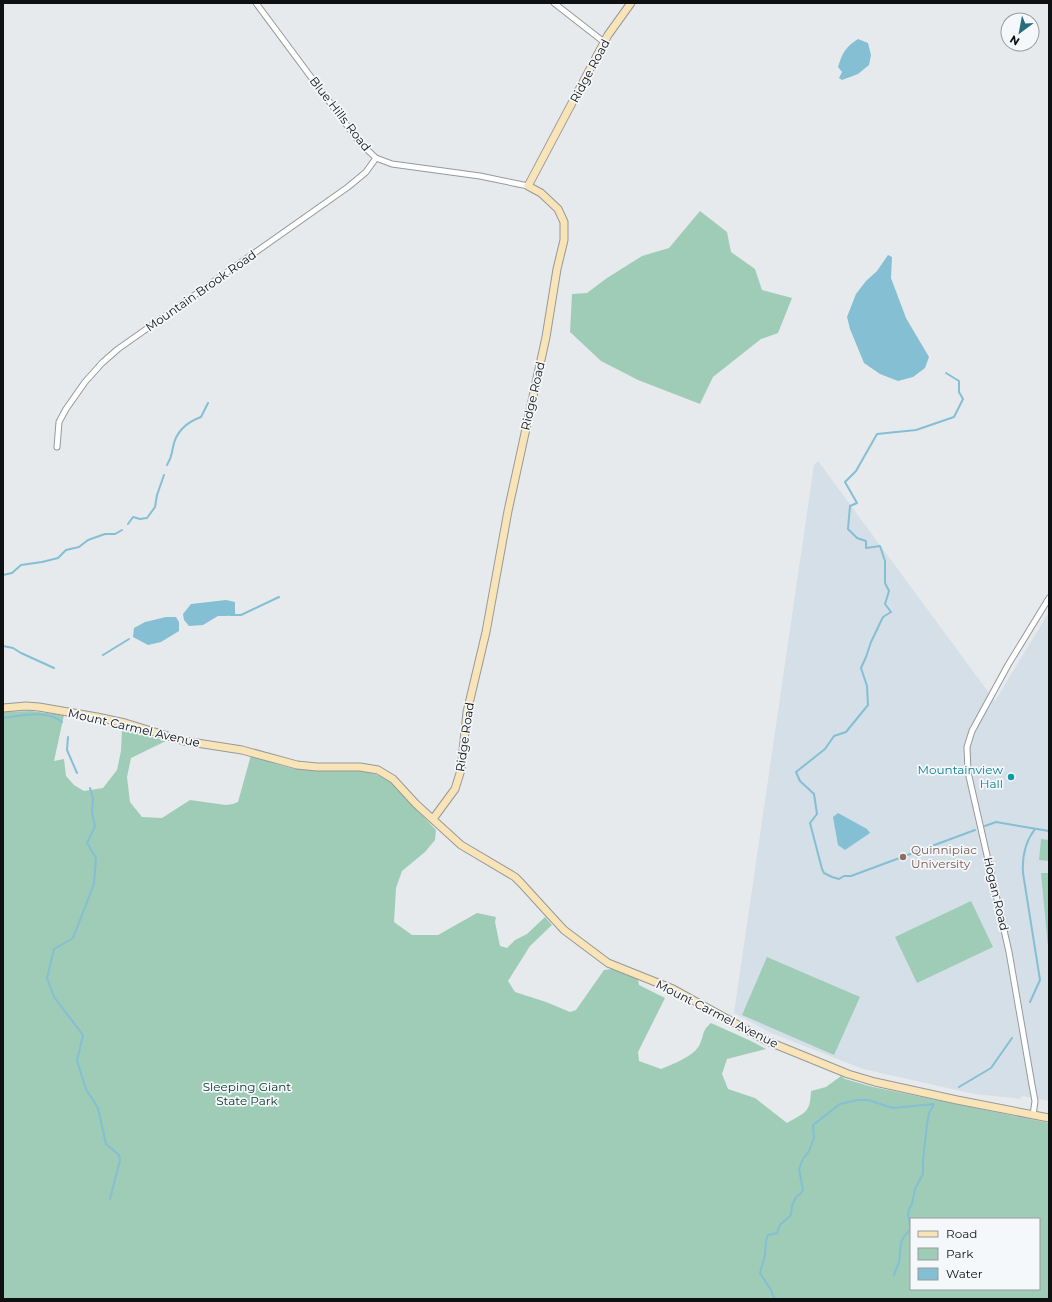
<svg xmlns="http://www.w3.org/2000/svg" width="1052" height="1302" viewBox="0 0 1052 1302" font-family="Montserrat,sans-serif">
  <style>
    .built { fill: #d5dfe7 }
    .green { fill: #9fccb7; fill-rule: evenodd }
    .water { fill: #84bfd3 }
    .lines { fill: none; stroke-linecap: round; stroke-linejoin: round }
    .stream { stroke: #84bfd3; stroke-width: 2 }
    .street-casing { stroke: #96999b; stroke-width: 7 }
    .secondary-casing { stroke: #96999b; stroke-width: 9 }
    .street { stroke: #fff; stroke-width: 5 }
    .secondary { stroke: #f8e4b6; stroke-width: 7 }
    .culture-dot { fill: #0f9aa8; stroke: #f5f8fb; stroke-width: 1.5 }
    .education-dot { fill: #8d6e63; stroke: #f5f8fb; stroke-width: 1.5 }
    .labels { text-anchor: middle; stroke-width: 3.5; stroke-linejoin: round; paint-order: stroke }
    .street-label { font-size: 12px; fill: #0f1011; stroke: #f5f8fb }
    .culture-label { font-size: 12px; fill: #0d838f; stroke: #f5f8fb; text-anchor: end }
    .education-label { font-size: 12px; fill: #785e54; stroke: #f5f8fb; text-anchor: start }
    .park-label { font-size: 12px; fill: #053524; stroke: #f5f8fb }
  </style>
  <rect width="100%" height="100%" fill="#e7eaed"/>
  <path class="built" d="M818,461L995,701L1049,612V1101L1022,1096L1020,1099L1013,1098L974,1094L863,1069L771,1033L734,1013L814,465Z"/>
  <path class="green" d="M700,211L727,232L731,252L755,269L762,290L792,298L778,333L761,339L713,377L700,404L638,380L601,361L570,332L572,294L587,293L607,278L642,256L669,248Z
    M30,711L64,715L54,761L64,759L66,776L74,785L84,791L103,788L117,770L121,751L122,728L166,741L131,758L127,777L130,802L142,817L162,818L190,800L226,805L233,804L238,802L251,755C267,760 283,768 299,769C329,773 364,763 390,782L436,830L435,840L425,852L402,871L396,888L394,922L412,935H438L477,913L496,917L495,922L500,946L507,948L515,940L527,934L545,917L552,925L530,946L508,981L515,992L546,1002L570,1012L576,1010L604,970L612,969L638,979L639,985L665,998L638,1052L639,1061L661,1069C671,1065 695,1056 700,1044C705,1033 701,1032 711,1023L751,1041L766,1049L727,1059L722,1074L728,1089L755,1098L787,1123C805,1112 810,1114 811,1091L826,1087L841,1076L845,1079L873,1087L1049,1123V1299H3V712ZM911,1219H1039V1289H911Z
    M1041,839L1049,840V861L1039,860Z
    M1041,873H1049V957Z
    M971,901L993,947L917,983L895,937Z
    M767,957L860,997L834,1055L742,1015Z"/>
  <path class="water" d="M858,39L868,43L871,55L869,65L858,74L842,80L839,78L842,72L838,67C842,54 845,47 858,39Z
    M888,255L892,257L891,278L906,318L929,357L925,368L913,377L898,381L880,374L864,363L850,329L847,317L856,294L866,281L877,271Z
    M226,600L235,602V614L227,616H218L203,625L189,626L184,620L183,614L191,604Z
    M166,617H176L179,622V631L161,642L148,645L133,637L134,628L145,622Z
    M838,813L867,829L870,833L845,850L838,845L833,817Z"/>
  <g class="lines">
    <path class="stream" d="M946,373L959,381V392L963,399L954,417L916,430L877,434L856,471L845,482L857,503L850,506L848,529L857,538L866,541V548L880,546L885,561V583L889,591L885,604L891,612L883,617L871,642L866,657L861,668L867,686L868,705L846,732L834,736L825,749L796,772L800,781L814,794L817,814L810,823L822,869L824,873L832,877L839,879L844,876H851L975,830
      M167,465C172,457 171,456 173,447C176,432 187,422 201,417L208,403
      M128,524L133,517L140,519L147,518L155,507L157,495L164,475
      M3,575L12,573L21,565L42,562L58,558L66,550L79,547L88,540L105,534H115L122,530
      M230,615H241L279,597
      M3,646L13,648L21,653L54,668
      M103,655L129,639
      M3,718C21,716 46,709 62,722
      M68,737L67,750L77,773
      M90,788L93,798L92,812L95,826L87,843L96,858L94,884L73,938L54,949L47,978L54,997L83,1035L77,1061L86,1089L98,1108L106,1144L119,1155L120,1160L110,1199
      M985,826L996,822L1049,831
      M1030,1002L1040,980L1023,873C1022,857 1025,842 1035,829
      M959,1087L991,1068L1012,1038
      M894,1275C895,1271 898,1266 899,1262C902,1246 897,1242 911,1229L908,1215L909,1209L912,1204L915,1189L923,1174V1160L927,1124L929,1113L934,1104
      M776,1299L773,1296L771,1290L760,1273L765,1255L766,1241L768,1235L777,1233L780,1225L791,1215L792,1206L796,1197L800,1194L803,1190L799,1169L803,1159L809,1151L814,1138L813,1125L840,1104L857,1100H868L893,1108L934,1104"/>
    <defs>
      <path id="street" d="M256,3L360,143L376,158L392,164L480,176L528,186
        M554,3L604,42
        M57,447L59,422L66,409L85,382L102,363L118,349L348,187L366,172L376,158
        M1033,1115L1035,1101L1032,1085L1009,952L968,772L967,747L972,731L1008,665L1049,598"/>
      <path id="secondary" d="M3,708L26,706L39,707L97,717L125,723L184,741L242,750L297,765L317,767H360L378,770L393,779L416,804L461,845L515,877L521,883L552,917L564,930L608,963L673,989L767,1041L848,1074L875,1082L957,1100L1049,1118
        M433,819L455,789L461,770L467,712L486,632L508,511L546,337L557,269L564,240V222L558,209L541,193L528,186L608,35L631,3"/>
    </defs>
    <use href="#street" class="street-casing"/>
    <use href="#secondary" class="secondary-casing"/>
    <use href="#street" class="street"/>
    <use href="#secondary" class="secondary"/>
  </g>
  <circle class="culture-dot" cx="1011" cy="777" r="4"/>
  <circle class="education-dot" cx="903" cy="857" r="4"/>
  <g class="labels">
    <g class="street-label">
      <text transform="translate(590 71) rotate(-62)" y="4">Ridge Road</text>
      <text transform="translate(340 114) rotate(52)" y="4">Blue Hills Road</text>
      <text transform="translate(201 291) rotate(-35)" y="4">Mountain Brook Road</text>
      <text transform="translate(533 396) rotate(-77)" y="4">Ridge Road</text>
      <text transform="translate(134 728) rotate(13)" y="4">Mount Carmel Avenue</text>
      <text transform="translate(465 737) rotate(-82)" y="4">Ridge Road</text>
      <text transform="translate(996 894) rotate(77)" y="4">Hogan Road</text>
      <text transform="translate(717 1014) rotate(27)" y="4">Mount Carmel Avenue</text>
    </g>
    <g class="culture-label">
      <text x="1003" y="774">Mountainview<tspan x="1003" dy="14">Hall</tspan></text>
    </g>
    <g class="education-label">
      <text x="911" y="854">Quinnipiac<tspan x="911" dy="14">University</tspan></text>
    </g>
    <g class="park-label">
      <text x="247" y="1091">Sleeping Giant<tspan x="247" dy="14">State Park</tspan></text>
    </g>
  </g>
  <rect width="1052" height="1302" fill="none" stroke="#0f1011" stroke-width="8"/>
  <rect x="910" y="1218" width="130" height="72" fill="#f5f8fb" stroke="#999b9d"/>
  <rect x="918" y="1231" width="20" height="6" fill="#f8e4b6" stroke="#999b9d"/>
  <text x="946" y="1238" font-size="12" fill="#0f1011">Road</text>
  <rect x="918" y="1248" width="20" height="12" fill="#9fccb7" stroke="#999b9d"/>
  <text x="946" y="1258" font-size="12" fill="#0f1011">Park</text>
  <rect x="918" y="1268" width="20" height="12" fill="#84bfd3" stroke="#999b9d"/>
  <text x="946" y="1278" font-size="12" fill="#0f1011">Water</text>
  <g transform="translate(1020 32) rotate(212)"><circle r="19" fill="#f5f8fb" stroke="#999b9d"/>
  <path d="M0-3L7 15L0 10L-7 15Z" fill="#2a6e7e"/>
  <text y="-6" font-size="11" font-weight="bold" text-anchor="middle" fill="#0f1011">N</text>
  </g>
</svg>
